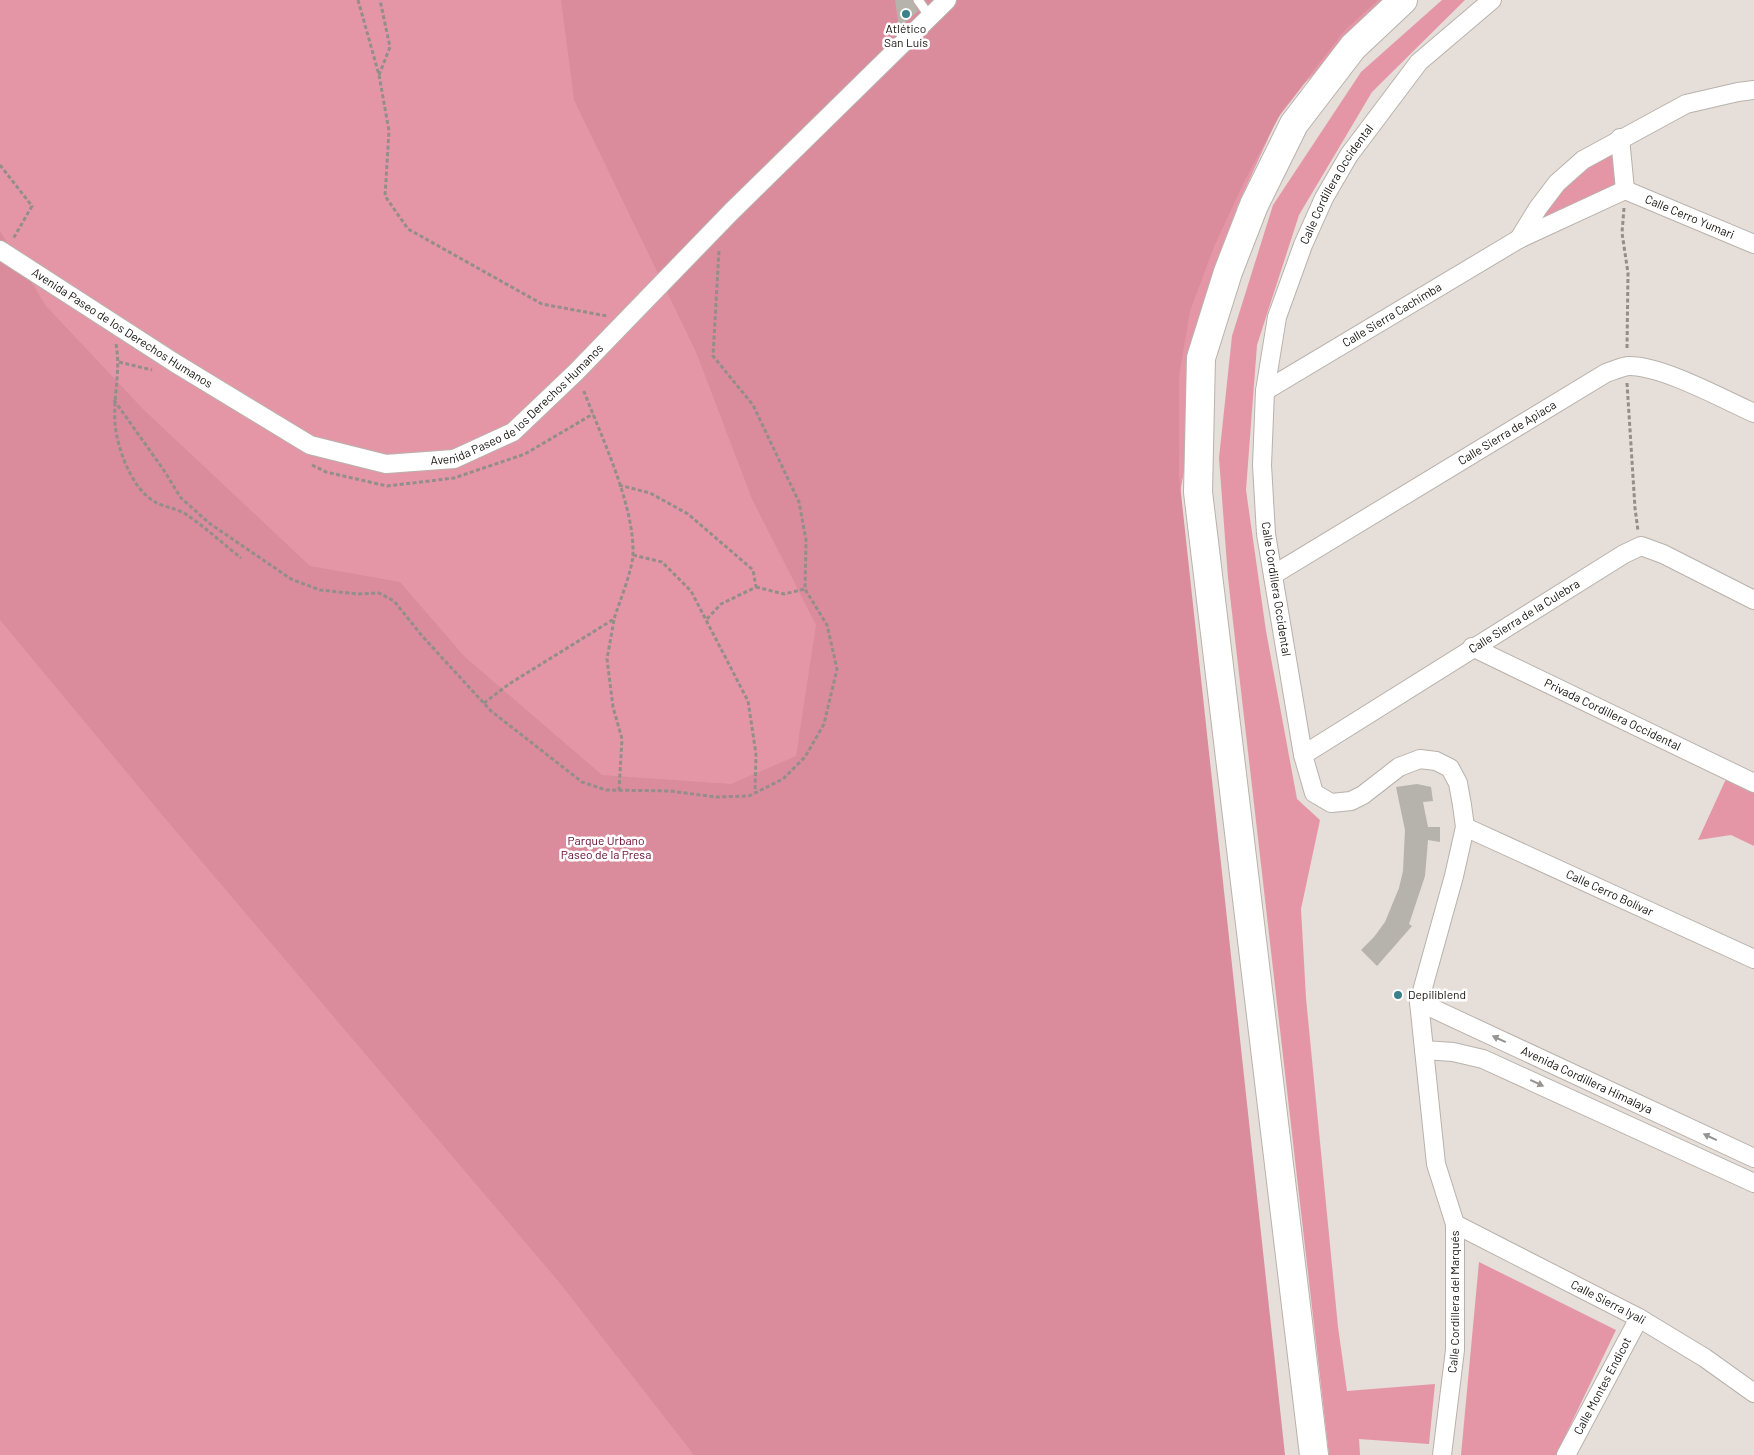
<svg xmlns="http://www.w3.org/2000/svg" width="1754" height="1455" viewBox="0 0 1754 1455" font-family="Barlow,sans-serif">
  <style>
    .green { fill: #e596a6 }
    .forest { fill: #da8b9c }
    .building { fill: #b5b3ab }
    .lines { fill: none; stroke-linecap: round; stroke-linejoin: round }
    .service-casing { stroke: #b9b2ac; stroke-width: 11 }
    .minor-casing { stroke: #b9b2ac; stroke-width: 20 }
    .primary-casing { stroke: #b9b2ac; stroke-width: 30 }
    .path { stroke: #938e8a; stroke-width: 3; stroke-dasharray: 4 2.5; stroke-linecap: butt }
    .service { stroke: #fff; stroke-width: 9 }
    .minor { stroke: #fff; stroke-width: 18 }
    .primary { stroke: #fff; stroke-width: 28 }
    .oneway { fill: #969594 }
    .poi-dot { fill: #3a8189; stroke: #fff; stroke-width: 2 }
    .labels { text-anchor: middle; stroke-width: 5; stroke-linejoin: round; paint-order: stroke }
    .poi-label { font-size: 12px; fill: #161412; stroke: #fff }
    .street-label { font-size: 12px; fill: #161412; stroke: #fff }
    .park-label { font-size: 12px; fill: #65042a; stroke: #fff }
  </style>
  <rect width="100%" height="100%" fill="#e5ded9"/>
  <path class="green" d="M0,0H1387L1305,83L1277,119L1237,207L1179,497L1092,1455H0Z
    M1442,0H1465L1372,92L1299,215L1257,345L1246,490L1266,631L1297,799L1320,820L1301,909L1306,998L1338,1327L1347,1391L1435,1384L1429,1444L1359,1439L1360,1455H1329L1228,578L1219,458L1232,336L1273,205L1361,72Z
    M1612,154L1616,187L1539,223C1561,191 1575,170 1612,154Z
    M1726,779L1754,793V846L1731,835L1698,840Z
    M1479,1262L1616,1330L1556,1455H1461Z"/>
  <path class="forest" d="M561,0H1378L1345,30L1282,111L1244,182L1214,247L1190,311L1179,376V475L1285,1455H694L559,1282L163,816L0,620V231L46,306L144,410L310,566L400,582L464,656L602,775L731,784L796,756L816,625L752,499L696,352L574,100Z"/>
  <path class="building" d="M895,0H912L918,11L899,28Z
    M1417,784L1431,787L1433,801L1423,802L1428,827H1440V842L1428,840L1425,876L1409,924L1412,926L1377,966L1361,950L1374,937L1385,922L1399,888L1403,871L1405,830L1396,787Z"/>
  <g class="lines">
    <defs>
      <path id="service" d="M918,0L930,17"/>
      <g id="minor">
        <path d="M1620,138L1625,190"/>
        <path id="s1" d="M1625,190L1754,244"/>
        <path d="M1519,239L1538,208L1557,183L1583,160L1686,104L1738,92L1754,90"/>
        <path id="s2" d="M0,250L175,363L310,445L386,464L454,459L513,432L576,372L731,212L947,0"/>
        <path id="s3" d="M1265,391L1519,239L1625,190"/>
        <path id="s4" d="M1273,575L1606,373C1612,371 1621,367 1628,366C1661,365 1723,399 1754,413"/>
        <path id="s5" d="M1472,647L1754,783"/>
        <path id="s6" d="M1303,755L1624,554L1641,546L1663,554L1754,600"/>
        <path id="s7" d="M1465,827L1754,959"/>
        <path id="s8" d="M1419,1002L1754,1158"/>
        <path d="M1424,1050L1453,1052L1483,1059L1754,1183"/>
        <path id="s9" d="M1455,1224L1639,1318L1705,1358L1754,1393"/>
        <path id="s10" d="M1442,1455L1455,1350V1224L1436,1164L1419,1002L1454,876L1465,827L1462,805L1458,783L1450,768L1436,761L1420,759L1399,767L1363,795L1351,801L1331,803L1314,793L1303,755L1266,534L1262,465L1265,391L1277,317L1303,245L1324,198L1349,155L1419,62L1492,0"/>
        <path id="s11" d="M1566,1455L1639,1318"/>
      </g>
      <path id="primary" d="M1314,1455L1198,492L1201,358L1228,272L1254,205L1294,124L1353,47L1403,0"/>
    </defs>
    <use href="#service" class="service-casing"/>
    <use href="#minor" class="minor-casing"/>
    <use href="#primary" class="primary-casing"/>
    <path class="path" d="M358,0L379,75L389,131L385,196L408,229L542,304L607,316
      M379,75L390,47L380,0
      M0,165L32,206L13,239
      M1624,208L1622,233L1628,273L1627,349
      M116,344C121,371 113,396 115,423C117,449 132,489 155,502C164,507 175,508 184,513C204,526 222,543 241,558
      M119,362L152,370
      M1627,383L1635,508L1638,531
      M114,400L163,469L181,498L209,523L291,579L320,590L358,594L379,593L394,601L423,637L491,711L582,782L606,790L670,791L716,797L749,796L783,779L805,757L824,724L837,669L827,625L805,589L806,540L799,502L753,405L713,356L719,250
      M312,465L326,472L387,486L454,478L525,454L593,414
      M619,485L650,493L688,514L753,570L756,587L721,604L706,620
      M633,555L662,562L691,591L748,701L756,754L755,792
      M756,587L784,594L805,589
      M614,620L607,659L613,707L622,739L619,790
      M484,703L509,684L614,619C619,603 633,569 633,553C634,504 601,436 583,389"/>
    <use href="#service" class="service"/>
    <use href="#minor" class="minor"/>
    <use href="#primary" class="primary"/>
  </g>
  <defs><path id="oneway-solid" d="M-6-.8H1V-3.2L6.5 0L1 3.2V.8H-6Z" transform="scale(1.25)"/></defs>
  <g class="oneway">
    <use href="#oneway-solid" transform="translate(1499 1039) rotate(-155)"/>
    <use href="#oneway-solid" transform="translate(1537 1083) rotate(25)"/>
    <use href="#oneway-solid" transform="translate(1710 1137) rotate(-155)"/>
  </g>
  <g class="poi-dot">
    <circle cx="906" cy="14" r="5"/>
    <circle cx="1398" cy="995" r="5"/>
  </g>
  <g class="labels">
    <g class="poi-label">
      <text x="906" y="33">Atlético<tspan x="906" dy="14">San Luis</tspan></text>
      <text x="1408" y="999" text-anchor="start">Depiliblend</text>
    </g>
    <g class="street-label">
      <text dy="4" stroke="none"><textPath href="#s10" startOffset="1481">Calle Cordillera Occidental</textPath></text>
      <text dy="4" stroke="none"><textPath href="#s1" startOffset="70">Calle Cerro Yumari</textPath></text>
      <text dy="4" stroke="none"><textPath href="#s3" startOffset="148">Calle Sierra Cachimba</textPath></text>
      <text dy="4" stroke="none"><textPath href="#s2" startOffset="145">Avenida Paseo de los Derechos Humanos</textPath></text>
      <text dy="4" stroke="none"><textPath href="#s2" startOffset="595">Avenida Paseo de los Derechos Humanos</textPath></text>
      <text dy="4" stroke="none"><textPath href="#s4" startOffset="274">Calle Sierra de Apiaca</textPath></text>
      <text transform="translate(1276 589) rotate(81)" y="4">Calle Cordillera Occidental</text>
      <text dy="4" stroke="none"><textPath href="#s6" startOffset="261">Calle Sierra de la Culebra</textPath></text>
      <text dy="4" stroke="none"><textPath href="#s5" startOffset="156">Privada Cordillera Occidental</textPath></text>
      <text dy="4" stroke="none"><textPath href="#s7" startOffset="159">Calle Cerro Bolívar</textPath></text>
      <text dy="4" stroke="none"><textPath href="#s8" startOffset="185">Avenida Cordillera Himalaya</textPath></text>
      <text dy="4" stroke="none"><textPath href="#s10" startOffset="154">Calle Cordillera del Marqués</textPath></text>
      <text dy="4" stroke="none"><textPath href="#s9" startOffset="172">Calle Sierra Iyali</textPath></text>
      <text dy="4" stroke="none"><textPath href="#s11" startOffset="78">Calle Montes Endicot</textPath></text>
    </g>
    <g class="park-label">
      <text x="606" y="845">Parque Urbano<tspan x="606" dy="14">Paseo de la Presa</tspan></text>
    </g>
  </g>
</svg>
